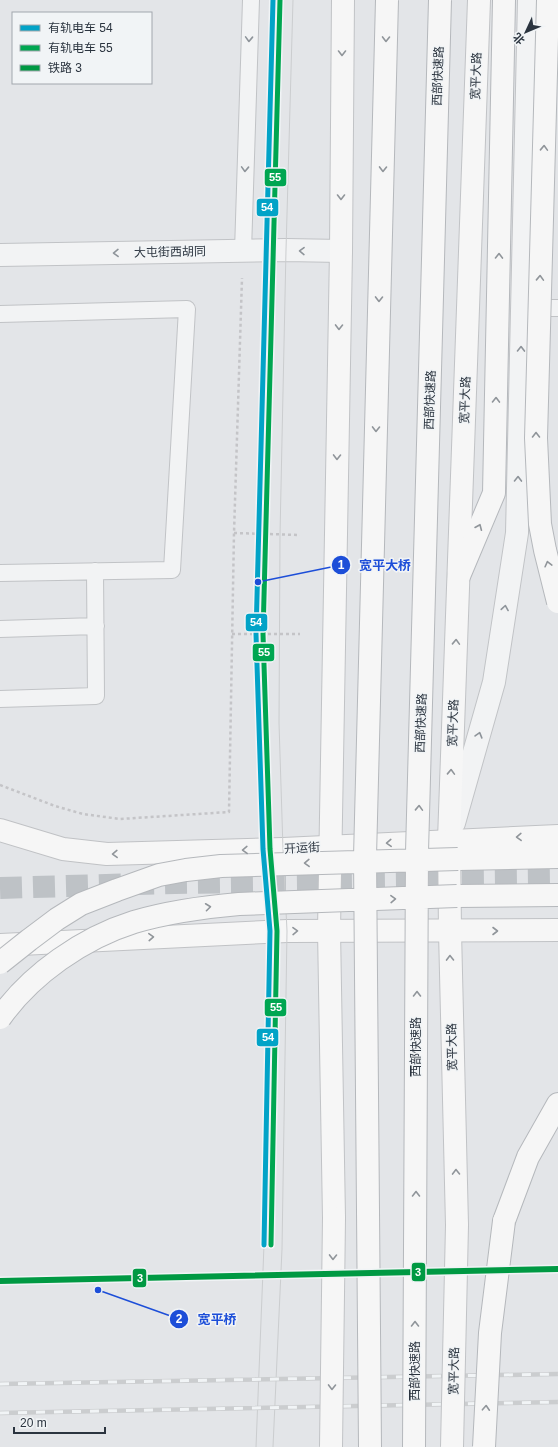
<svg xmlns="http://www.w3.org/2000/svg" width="558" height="1447" viewBox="0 0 558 1447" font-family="Arial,'Noto Sans SC',sans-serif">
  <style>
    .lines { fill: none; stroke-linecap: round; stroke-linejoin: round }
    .primary-tunnel { stroke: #bec2c6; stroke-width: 22; stroke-dasharray: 22 11; stroke-linecap: butt }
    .service-casing { stroke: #c1c3c6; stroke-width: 18 }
    .minor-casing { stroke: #c1c3c6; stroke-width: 24 }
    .tertiary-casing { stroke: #c1c3c6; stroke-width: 24 }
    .secondary-casing { stroke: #c1c3c6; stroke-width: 24 }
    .primary-casing { stroke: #c0c2c5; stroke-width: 24 }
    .trunk-casing { stroke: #b5b8bc; stroke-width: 24 }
    .path { stroke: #c4c4c7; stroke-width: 2.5; stroke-dasharray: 3 3; stroke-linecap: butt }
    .service { stroke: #f2f3f4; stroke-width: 16 }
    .minor { stroke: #f2f3f4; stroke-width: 22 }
    .tertiary { stroke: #f2f3f4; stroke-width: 22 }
    .secondary { stroke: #f6f6f6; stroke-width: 22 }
    .primary { stroke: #f6f6f6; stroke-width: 22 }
    .trunk { stroke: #f6f6f6; stroke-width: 22 }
    .tram { stroke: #cbcdcf; stroke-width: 1 }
    .rail-casing { stroke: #cbcdcf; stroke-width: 4.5 }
    .rail { stroke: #f1f4f6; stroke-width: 3; stroke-dasharray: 9; stroke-linecap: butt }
    .secondary-bridge-casing { stroke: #c1c3c6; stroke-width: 24; stroke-linecap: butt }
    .trunk-bridge-casing { stroke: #b5b8bc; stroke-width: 24; stroke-linecap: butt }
    .secondary-bridge { stroke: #f6f6f6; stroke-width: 22 }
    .trunk-bridge { stroke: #f6f6f6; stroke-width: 22 }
    .rail-1-casing { stroke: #f1f4f6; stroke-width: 9 }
    .rail-1 { stroke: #009943; stroke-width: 6 }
    .tram-1-casing { stroke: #f1f4f6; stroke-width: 8 }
    .tram-2-casing { stroke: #f1f4f6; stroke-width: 8 }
    .tram-1 { stroke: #02a3c7; stroke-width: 5 }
    .tram-2 { stroke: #00a651; stroke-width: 5 }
    .oneway { stroke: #8e949a }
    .oneway2 { stroke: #90959a }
    .labels { text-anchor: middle; stroke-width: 3; stroke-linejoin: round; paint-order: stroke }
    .street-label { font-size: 12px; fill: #2b343f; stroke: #f1f4f6 }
    .leader { fill: none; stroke: #1d4ed8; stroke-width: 1.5 }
    .callout-dot { fill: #1d4ed8; stroke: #f1f4f6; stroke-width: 1.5 }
    .mark-label { font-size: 12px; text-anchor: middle; font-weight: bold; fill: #fff }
    .callout-label { font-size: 13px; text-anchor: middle; font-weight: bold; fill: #1d4ed8; stroke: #f1f4f6; stroke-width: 3; stroke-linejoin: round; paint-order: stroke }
    .line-badge { stroke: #f1f4f6; stroke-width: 1.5 }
    .badge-label { font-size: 11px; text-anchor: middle; font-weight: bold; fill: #fff }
  </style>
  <rect width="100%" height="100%" fill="#e3e5e8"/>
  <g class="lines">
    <path class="primary-tunnel" d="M0,888L175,883L558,878"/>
    <defs>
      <path id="service" d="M243,251L251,0
        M530,308H558
        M0,314L187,309L172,570L0,573
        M0,629L96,626
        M0,699L96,696L95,571"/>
      <path id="minor" d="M0,255L286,250L341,251"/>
      <path id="tertiary" d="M454,823L494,682L517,533L529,0"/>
      <path id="secondary" d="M334,1218L329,930L341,251L343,0
        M457,1225L450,931L449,840L479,0"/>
      <path id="primary" d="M0,830L63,849L107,854L283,849L558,836
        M0,945L287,931L558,930"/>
      <path id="trunk" d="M459,576L494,493L504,0
        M458,859L558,857
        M457,896L558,895
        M504,1221L528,1157L558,1104"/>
    </defs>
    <use href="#service" class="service-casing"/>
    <use href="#minor" class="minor-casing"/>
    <use href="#tertiary" class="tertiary-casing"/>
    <use href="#secondary" class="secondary-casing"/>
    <use href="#primary" class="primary-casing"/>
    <use href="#trunk" class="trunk-casing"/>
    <path class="path" d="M234,533L300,535
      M232,634H300
      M0,785L55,806L83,814L120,819L229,812L234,533L242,278"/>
    <use href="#service" class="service"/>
    <use href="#minor" class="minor"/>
    <use href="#tertiary" class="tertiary"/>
    <use href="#secondary" class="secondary"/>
    <use href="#primary" class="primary"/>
    <use href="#trunk" class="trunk"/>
    <path class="tram" d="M256,1447L264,1245
      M273,1447L282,1249L287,931L283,849L279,723L280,535L286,250L293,0"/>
    <defs>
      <path id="rail" d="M0,1384L558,1374
        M0,1413L558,1402"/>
    </defs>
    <use href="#rail" class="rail-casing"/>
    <use href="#rail" class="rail"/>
    <defs>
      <path id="secondary-bridge" d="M331,1447L334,1218
        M452,1447L457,1225"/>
      <path id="trunk-bridge" d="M548,0L536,438L540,524L545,550L558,602
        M0,963L29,940L57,919L81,904L117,890L159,875L186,870L221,866L458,859
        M0,1018C31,974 83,938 134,922C168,912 204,907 239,904L457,896
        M370,1447L365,857L387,0
        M414,1447L417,852L440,0
        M484,1447L490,1333L504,1221"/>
    </defs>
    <use href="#secondary-bridge" class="secondary-bridge-casing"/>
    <use href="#trunk-bridge" class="trunk-bridge-casing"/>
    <use href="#secondary-bridge" class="secondary-bridge"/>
    <use href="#trunk-bridge" class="trunk-bridge"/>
    <defs>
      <path id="rail-1" d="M0,1281L558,1269"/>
    </defs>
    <use href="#rail-1" class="rail-1-casing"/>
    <use href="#rail-1" class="rail-1"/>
    <defs>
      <path id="tram-1" d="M264,1245L270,931L263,849L256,634L273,0"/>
      <path id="tram-2" d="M271,1245L277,931L270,849L263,634L280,0"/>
    </defs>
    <use href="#tram-1" class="tram-1-casing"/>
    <use href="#tram-2" class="tram-2-casing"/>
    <use href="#tram-1" class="tram-1"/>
    <use href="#tram-2" class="tram-2"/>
  </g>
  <defs><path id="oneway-chevron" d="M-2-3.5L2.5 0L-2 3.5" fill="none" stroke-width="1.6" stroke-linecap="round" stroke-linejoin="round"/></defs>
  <g class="oneway">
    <use href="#oneway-chevron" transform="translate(249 39) rotate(92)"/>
    <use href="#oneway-chevron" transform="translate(245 169) rotate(92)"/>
    <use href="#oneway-chevron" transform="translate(302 251) rotate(-179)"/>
    <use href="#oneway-chevron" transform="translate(116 253) rotate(179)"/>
    <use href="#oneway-chevron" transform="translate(521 349) rotate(-89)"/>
    <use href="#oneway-chevron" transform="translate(518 479) rotate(-89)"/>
    <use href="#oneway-chevron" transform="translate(505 608) rotate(-81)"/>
    <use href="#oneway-chevron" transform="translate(479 735) rotate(-74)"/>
  </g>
  <g class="oneway2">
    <use href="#oneway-chevron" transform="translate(386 39) rotate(91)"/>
    <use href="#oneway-chevron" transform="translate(342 53) rotate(90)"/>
    <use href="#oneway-chevron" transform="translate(544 148) rotate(-88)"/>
    <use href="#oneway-chevron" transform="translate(383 169) rotate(91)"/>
    <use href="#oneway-chevron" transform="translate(341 197) rotate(90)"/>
    <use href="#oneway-chevron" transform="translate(499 256) rotate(-89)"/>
    <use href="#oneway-chevron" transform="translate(540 278) rotate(-88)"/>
    <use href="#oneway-chevron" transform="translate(379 299) rotate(91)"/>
    <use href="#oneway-chevron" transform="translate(339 327) rotate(91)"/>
    <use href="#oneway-chevron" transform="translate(496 400) rotate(-89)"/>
    <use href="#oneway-chevron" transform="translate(376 429) rotate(91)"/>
    <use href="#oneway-chevron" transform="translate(536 435) rotate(-90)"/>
    <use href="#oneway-chevron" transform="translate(337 457) rotate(91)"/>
    <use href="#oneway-chevron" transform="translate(479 527) rotate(-67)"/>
    <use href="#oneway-chevron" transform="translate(548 564) rotate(-104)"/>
    <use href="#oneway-chevron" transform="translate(456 642) rotate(-88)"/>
    <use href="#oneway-chevron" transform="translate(451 772) rotate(-88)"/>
    <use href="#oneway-chevron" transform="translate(419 808) rotate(-88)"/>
    <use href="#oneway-chevron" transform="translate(519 837) rotate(178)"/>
    <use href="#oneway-chevron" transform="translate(389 843) rotate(177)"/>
    <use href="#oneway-chevron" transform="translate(245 850) rotate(178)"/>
    <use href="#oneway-chevron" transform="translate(115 854) rotate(178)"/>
    <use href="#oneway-chevron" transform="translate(307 863) rotate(178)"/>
    <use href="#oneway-chevron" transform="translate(393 899) rotate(-2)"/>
    <use href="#oneway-chevron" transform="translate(208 907) rotate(-7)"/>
    <use href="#oneway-chevron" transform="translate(295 931) rotate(-1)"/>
    <use href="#oneway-chevron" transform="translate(495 931)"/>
    <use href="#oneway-chevron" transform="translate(151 937) rotate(-3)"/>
    <use href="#oneway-chevron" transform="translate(450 958) rotate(-91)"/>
    <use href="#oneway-chevron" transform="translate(417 994) rotate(-90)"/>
    <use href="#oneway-chevron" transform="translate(456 1172) rotate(-91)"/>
    <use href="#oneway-chevron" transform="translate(416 1194) rotate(-90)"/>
    <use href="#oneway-chevron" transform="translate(333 1257) rotate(91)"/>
    <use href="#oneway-chevron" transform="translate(415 1324) rotate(-90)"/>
    <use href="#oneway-chevron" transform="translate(332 1387) rotate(91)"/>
    <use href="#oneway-chevron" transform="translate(486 1408) rotate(-87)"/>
  </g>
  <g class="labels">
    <g class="street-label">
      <text transform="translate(438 76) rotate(-88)" y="4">西部快速路</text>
      <text transform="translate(476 76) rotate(-88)" y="4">宽平大路</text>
      <text transform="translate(170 252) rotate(-1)" y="4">大屯街西胡同</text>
      <text transform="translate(430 400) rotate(-88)" y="4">西部快速路</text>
      <text transform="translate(465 400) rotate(-88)" y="4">宽平大路</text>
      <text transform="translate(421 723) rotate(-88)" y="4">西部快速路</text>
      <text transform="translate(453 723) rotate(-88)" y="4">宽平大路</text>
      <text transform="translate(302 848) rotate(-3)" y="4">开运街</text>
      <text transform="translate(416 1047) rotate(-90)" y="4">西部快速路</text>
      <text transform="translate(452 1047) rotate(-91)" y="4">宽平大路</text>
      <text transform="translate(415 1371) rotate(-90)" y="4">西部快速路</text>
      <text transform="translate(454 1371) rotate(-89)" y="4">宽平大路</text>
    </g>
  </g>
  <path class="leader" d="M258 582L341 565M98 1290L179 1319"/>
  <g class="callout-dot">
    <circle cx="258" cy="582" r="4"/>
    <circle cx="98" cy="1290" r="4"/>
    <circle cx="341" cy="565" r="10"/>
    <circle cx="179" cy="1319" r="10"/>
  </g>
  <g class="mark-label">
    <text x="341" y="569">1</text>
    <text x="179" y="1323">2</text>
  </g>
  <g class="callout-label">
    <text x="385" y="570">宽平大桥</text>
    <text x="217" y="1324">宽平桥</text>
  </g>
  <g class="line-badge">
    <rect x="264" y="168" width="23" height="19" rx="4" fill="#00a651"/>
    <rect x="256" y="198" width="23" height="19" rx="4" fill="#02a3c7"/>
    <rect x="245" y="613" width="23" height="19" rx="4" fill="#02a3c7"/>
    <rect x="252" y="643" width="23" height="19" rx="4" fill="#00a651"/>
    <rect x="264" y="998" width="23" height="19" rx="4" fill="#00a651"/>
    <rect x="256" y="1028" width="23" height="19" rx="4" fill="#02a3c7"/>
    <rect x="411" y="1262" width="15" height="20" rx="4" fill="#009943"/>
    <rect x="132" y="1268" width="15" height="20" rx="4" fill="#009943"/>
  </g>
  <g class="badge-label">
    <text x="275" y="181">55</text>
    <text x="267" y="211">54</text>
    <text x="256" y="626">54</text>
    <text x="264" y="656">55</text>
    <text x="276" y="1011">55</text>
    <text x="268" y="1041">54</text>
    <text x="418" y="1276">3</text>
    <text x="140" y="1282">3</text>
  </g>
  <rect x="12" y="12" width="140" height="72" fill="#f1f4f6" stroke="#a2a7ad"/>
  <rect x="20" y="25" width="20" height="6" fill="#02a3c7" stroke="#a2a7ad"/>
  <text x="48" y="32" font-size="12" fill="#2b343f">有轨电车 54</text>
  <rect x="20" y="45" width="20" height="6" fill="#00a651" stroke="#a2a7ad"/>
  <text x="48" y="52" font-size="12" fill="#2b343f">有轨电车 55</text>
  <rect x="20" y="65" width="20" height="6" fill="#009943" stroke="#a2a7ad"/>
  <text x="48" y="72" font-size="12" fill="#2b343f">铁路 3</text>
  <g transform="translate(526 32) rotate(226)" stroke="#f1f4f6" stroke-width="3" paint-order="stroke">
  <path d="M0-3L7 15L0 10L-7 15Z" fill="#2b343f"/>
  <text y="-6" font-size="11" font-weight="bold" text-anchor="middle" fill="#2b343f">北</text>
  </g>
  <path d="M14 1427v6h91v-6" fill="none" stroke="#2b343f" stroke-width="2"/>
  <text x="20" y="1427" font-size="12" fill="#2b343f" stroke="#f1f4f6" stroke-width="3" paint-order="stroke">20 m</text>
</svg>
